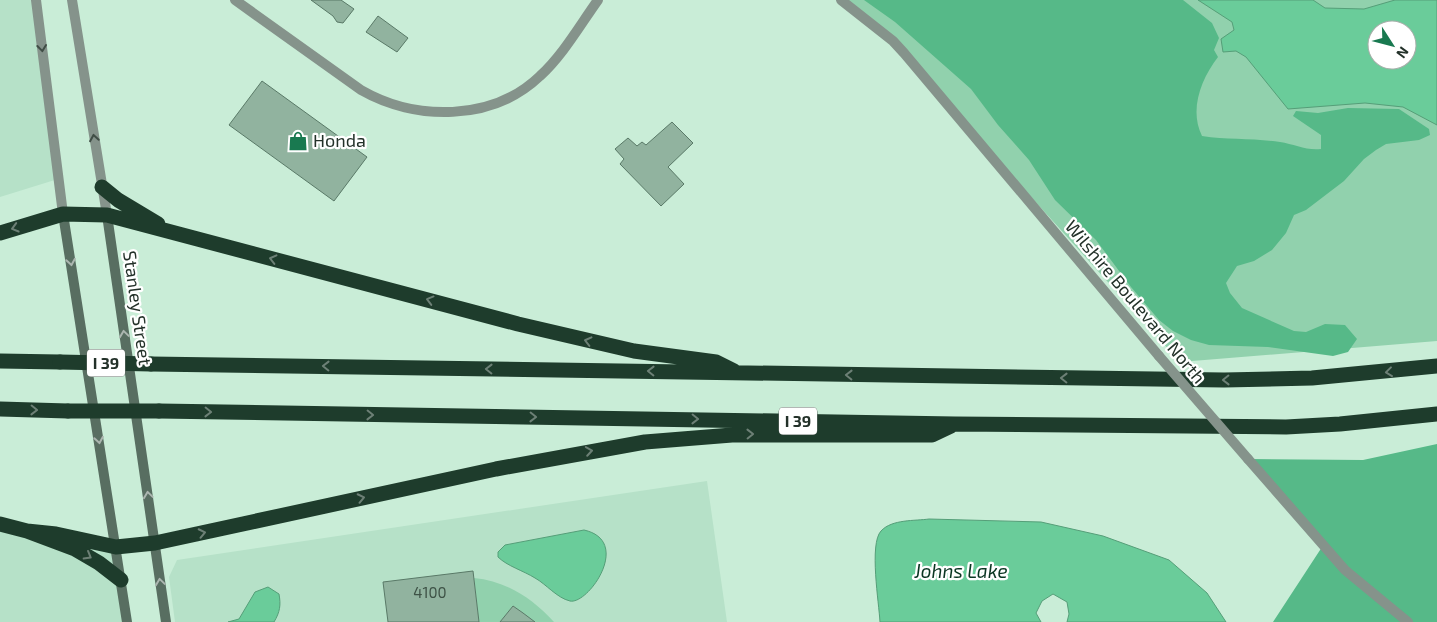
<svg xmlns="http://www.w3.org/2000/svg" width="1437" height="622" viewBox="0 0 1437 622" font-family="'Exo 2',sans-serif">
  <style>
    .built { fill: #b6e1c8 }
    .green { fill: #91d1ad; fill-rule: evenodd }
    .forest { fill: #56b988 }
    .water { fill: #6acc9a; stroke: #559e78; fill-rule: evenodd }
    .building { fill: #91b39f; stroke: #597967 }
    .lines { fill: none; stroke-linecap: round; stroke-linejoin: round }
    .minor { stroke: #85938b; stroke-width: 10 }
    .tertiary { stroke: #85938b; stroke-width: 10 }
    .secondary { stroke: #586e61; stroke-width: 10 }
    .motorway { stroke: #1e3c2c; stroke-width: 15 }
    .minor-bridge { stroke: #85938b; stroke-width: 10 }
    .motorway-bridge { stroke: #1e3c2c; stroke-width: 15 }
    .oneway { stroke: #404e46 }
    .oneway2 { stroke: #6d8076 }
    .oneway3 { stroke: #acb6b0 }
    .labels { text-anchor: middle; stroke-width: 4.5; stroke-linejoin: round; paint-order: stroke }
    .number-label { font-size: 15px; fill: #3e5246 }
    .shield { fill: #fff; stroke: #656f69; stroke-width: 1 }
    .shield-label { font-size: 16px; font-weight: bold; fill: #233129 }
    .poi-label { font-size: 18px; fill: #233129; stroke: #fff; text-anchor: start }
    .street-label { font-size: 18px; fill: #233129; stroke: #fff }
    .water-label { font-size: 19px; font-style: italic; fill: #0a3622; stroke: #fff }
  </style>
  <rect width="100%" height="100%" fill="#c9edd7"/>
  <path class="built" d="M0,0H36L58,179L0,197Z
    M707,481L727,622H175L169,577L177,560Z
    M0,524L116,547L127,622H0Z"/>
  <path class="green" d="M841,0H1437V341L1180,362L968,127L904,53ZM1377,30H1407V60H1377Z
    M474,578C506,581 532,598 554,622H535L513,606L500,622H479Z"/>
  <path class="forest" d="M864,0H1183L1212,23L1219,38L1214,50L1218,57C1201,79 1189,110 1202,136C1228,140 1254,138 1280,142C1294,144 1307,151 1321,149V135L1293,116L1296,111L1318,113L1348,108L1399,109L1429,129L1430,135L1419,140L1386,144L1376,150L1364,159L1344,181L1306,210L1294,215L1286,233L1272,250L1254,261L1237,266L1226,283L1230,293L1242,308L1294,331L1306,332L1325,324L1345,325L1357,339L1348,352L1333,356L1268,347L1209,345L1191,340L1173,331L1159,320L1131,287L1096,240L1055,200L1029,160L998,125L971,89L895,22Z
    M1437,444V622H1273L1322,547L1248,459L1363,460Z"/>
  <path class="water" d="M1198,0H1313L1325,8L1364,9L1395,0H1437V125L1403,107L1365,103L1288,109L1246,57L1236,51L1223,52L1221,39L1234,30L1232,22ZM1377,30H1407V60H1377Z
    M929,519L1041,522L1103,536L1169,560L1207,593L1226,622H1067L1069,614L1067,602L1053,594L1042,601L1036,613L1041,622H880C879,603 869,544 881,531C892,519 915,521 929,519Z
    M584,530C633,541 588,605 570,601C557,598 546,584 535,578C524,571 507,566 498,557V552L505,545Z
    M268,587L279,594C281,605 280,612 274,622H228L239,619L255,592Z"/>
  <path class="building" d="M311,0H341L354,9L343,23L337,22L333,16Z
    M378,16L408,38L397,52L366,32Z
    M262,81L367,157L334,201L229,125Z
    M672,122L693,143L668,167L684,184L661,206L620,164L624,159L615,149L628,138L637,146L642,142L646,145Z
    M473,571L479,622H388L383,582Z
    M513,606L523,613L535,622H500Z"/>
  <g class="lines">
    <path class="minor" d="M841,0L893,41L904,53L1159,356
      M1248,459L1345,570L1408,622"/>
    <path class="tertiary" d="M36,0L63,214
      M72,0L107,215
      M235,0L361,90C415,121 492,122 540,76C563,55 580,25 598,0"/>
    <path class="secondary" d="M63,214L127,622
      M107,215L166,622"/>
    <path class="motorway" d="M102,187L118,200L158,224
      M0,233L63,214L107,215L518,324L634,351L716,362L734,371
      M0,361L60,362
      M151,364L1224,380L1312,378L1437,366
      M0,409L68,411
      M159,411L955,424L1286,427L1340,424L1437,414
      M0,524L27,531L75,549L99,563L121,580
      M27,531L56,534L116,547L155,543L496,469L645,442L732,435H932L951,426"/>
    <path class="minor-bridge" d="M1159,356L1248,459"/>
    <path class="motorway-bridge" d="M60,362L151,364
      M68,411H159"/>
  </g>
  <defs><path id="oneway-chevron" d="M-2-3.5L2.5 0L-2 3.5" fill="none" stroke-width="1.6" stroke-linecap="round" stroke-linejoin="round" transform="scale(1.25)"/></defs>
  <g class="oneway">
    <use href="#oneway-chevron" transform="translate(42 48) rotate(83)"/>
    <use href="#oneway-chevron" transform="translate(94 138) rotate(-99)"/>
  </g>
  <g class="oneway2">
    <use href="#oneway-chevron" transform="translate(15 228) rotate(164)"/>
    <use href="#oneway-chevron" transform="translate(273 259) rotate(-166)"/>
    <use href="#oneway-chevron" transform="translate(430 300) rotate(-165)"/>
    <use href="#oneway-chevron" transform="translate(588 341) rotate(-166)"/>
    <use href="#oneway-chevron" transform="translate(326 366) rotate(-179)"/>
    <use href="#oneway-chevron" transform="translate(489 369) rotate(-179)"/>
    <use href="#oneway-chevron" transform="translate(651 371) rotate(-179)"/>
    <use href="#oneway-chevron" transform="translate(1389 372) rotate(173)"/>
    <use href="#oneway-chevron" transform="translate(849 375) rotate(-179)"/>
    <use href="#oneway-chevron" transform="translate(1064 378) rotate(-179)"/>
    <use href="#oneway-chevron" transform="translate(1226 380) rotate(179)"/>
    <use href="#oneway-chevron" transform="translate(34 410) rotate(1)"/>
    <use href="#oneway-chevron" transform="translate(208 412) rotate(1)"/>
    <use href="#oneway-chevron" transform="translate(370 415) rotate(1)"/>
    <use href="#oneway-chevron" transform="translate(533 417) rotate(1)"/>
    <use href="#oneway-chevron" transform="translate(695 419) rotate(1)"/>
    <use href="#oneway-chevron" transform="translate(750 434) rotate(-1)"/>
    <use href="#oneway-chevron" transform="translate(589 451) rotate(-9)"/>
    <use href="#oneway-chevron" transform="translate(361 498) rotate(-12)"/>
    <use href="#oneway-chevron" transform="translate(202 533) rotate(-12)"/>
    <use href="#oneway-chevron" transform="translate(88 556) rotate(30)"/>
  </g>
  <g class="oneway3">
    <use href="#oneway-chevron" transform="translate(71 262) rotate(81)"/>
    <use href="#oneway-chevron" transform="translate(124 334) rotate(-98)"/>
    <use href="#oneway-chevron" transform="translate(99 440) rotate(81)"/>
    <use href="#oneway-chevron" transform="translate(148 495) rotate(-98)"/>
    <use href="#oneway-chevron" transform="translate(160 582) rotate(-98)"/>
  </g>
  <defs>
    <symbol id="shop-bare" viewBox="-9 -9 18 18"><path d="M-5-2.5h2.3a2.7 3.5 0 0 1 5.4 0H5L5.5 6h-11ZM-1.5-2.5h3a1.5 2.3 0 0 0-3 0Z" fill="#197950" stroke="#fff" stroke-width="2.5" paint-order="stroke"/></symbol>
  </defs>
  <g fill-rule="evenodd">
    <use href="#shop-bare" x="284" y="127" width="28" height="28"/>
  </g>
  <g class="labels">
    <g class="number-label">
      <text x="430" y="598">4100</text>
    </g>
    <g class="shield">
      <rect x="87" y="349.5" width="38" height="27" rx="4"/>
      <rect x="779" y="407.5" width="38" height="27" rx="4"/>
    </g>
    <g class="shield-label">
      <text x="106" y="369">I 39</text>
      <text x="798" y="427">I 39</text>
    </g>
    <g class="poi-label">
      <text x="313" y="147">Honda</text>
    </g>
    <g class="street-label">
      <text transform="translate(1135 302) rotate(50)" y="6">Wilshire Boulevard North</text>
      <text transform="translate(137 308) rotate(82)" y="6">Stanley Street</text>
    </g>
    <g class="water-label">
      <text x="961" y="578">Johns Lake</text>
    </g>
  </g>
  <g transform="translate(1392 45) rotate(126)"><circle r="24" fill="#ffffff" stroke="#a7ada9"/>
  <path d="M0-4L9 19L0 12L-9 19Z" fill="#197950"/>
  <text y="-8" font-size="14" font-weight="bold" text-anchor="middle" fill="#233129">N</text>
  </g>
</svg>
